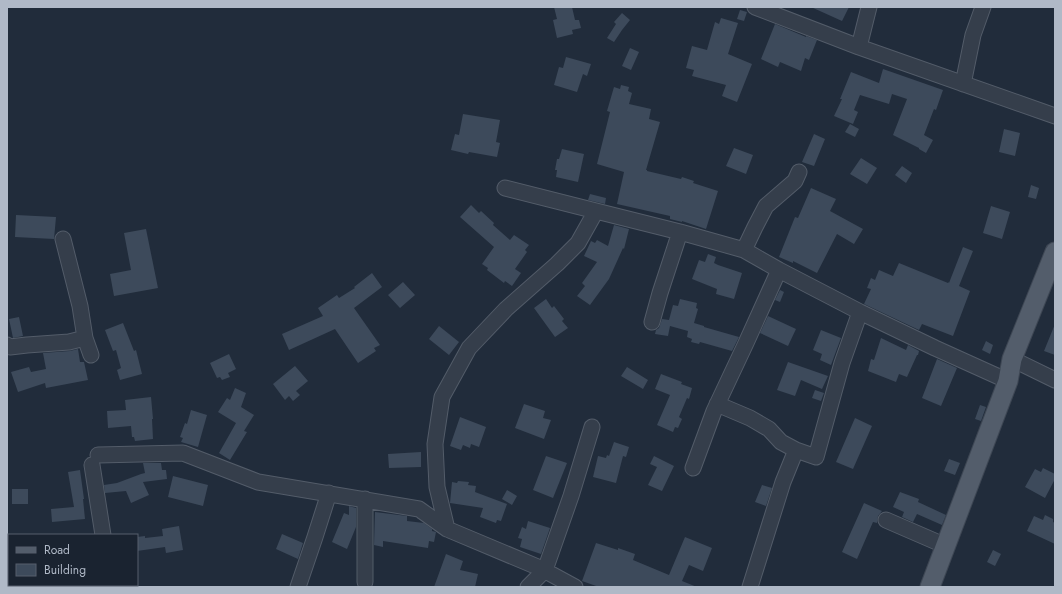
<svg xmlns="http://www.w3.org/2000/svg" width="1062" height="594" viewBox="0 0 1062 594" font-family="Jost,sans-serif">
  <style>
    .building { fill: #3d4a5b }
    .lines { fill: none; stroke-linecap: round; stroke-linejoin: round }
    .minor-casing { stroke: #535c69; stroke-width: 17 }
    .major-casing { stroke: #3e4754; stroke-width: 21 }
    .minor { stroke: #353e4b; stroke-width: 15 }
    .major { stroke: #535d6b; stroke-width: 19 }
  </style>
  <rect width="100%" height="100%" fill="#212c3b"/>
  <path class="building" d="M554,7H572L575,20H579L581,28L572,30L573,34L557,38L553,20L557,19Z
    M811,7H849L842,21Z
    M740,10L747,12L744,21L737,19Z
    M622,13L630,20L622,30L614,42L607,38L616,24L614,22Z
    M721,18L738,23L728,54L752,64L737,102L722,96L726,85L692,76L694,70L686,68L692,46L707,50L715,22L719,24Z
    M775,24L806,37V36L817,40L809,60L805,58L801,71L780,62L778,67L761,59Z
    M630,48L639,52L631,70L622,66Z
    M566,57L591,64L587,76L583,74L577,92L554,85L559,67L563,68Z
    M883,69L943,90L936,110L934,109L924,135L933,140L926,153L919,149V148L893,135L907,99L892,94L889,104L860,95L854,110L858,112L853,124L834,116L842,99H840L851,72L879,83Z
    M621,85L629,87L628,91L632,93L629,104L651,109L649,119L660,122L646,170H647V171L681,179L682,177L694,181L693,183L718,191L706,229L682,221V222L670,219V216L617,204L624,172L597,164L610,112L607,111L614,87L620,89Z
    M463,114L500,120L496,142L500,143L497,157L469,152L468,154L451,150L455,134L459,135Z
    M850,124L859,129L855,137L845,132Z
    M1004,129L1020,133L1015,156L999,152Z
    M814,134L825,139L814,166L802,162Z
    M734,148L753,155L746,174L726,166Z
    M562,149L584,154L578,182L556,177L557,170H555L557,159H559Z
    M861,158L877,168L867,184L850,174Z
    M902,166L912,173L906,183L895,175Z
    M1031,185L1039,188L1036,199L1028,197Z
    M811,188L836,199L830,211L863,229L854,244L837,234L817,273L793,261V263L779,257L795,217L798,218Z
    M590,194L606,198L605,204L588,200Z
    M471,205L479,213L481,211L494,223L493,225L510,240L514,235L529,245L525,250L527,252L515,269L521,273L512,286L505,281L504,283L487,270L488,268L482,264L494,247L460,217Z
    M991,206L1010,212L1002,239L983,233Z
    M16,215L56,217L54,239L15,237Z
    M614,225L629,229L624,249L623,248L609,279L590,305L577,296L585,286L582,283L597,262L584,256L591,241L595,243L597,240L608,246Z
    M146,229L158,288L114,296L110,274L131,270L124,233Z
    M963,247L973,251L959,286L970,291L953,336L922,324L919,330L864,304L871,289L867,288L871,278L875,280L879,270L893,276L899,263L948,283V282L949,283Z
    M708,254L716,257L714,263L718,265L742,273L734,299L716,294L717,289L692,279L699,260L705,262Z
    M372,273L382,287L354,308L380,345L374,348L376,351L358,363L335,329L289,350L282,334L323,316L318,308L337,295L339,298L355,288L354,287Z
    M403,282L415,295L400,308L388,295Z
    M780,290L784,292L780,302L775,300Z
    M546,299L552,308L554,306L564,319L562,321L568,328L555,337L534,308Z
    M680,299L697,303L696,308L698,309L694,323L704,326V327L739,337L732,351L700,342L699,344L691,342L692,339L687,337L688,331L670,326L668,336L655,334L656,330L659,328L662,319L669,320L673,305L678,306Z
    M768,316L796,329L788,346L760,333Z
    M19,317L23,336L13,338L9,319Z
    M123,323L134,351L136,350L142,374L120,380L117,370L121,368L116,350L113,351L105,330Z
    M1055,324V355L1044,351Z
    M439,326L459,342L449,355L429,339Z
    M821,330L841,338L831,365L820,360L822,354L813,350Z
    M881,338L906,350L908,345L919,351L918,355H917L907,377L899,374L896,382L868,371L871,359L874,360Z
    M986,341L993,345L990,354L982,350Z
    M78,349L80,362H84L88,380L46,388L45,383L18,392L11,372L29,367L31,372L46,369L43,353L70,351Z
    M229,354L236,369L228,373L230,377L222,380L220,377L217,378L210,363Z
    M937,359L957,368L941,406L922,398Z
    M788,362L828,376L822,389L801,380L795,396L777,390Z
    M295,366L308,381L296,391L300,395L293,401L289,396L285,400L273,384Z
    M627,367L648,380L643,389L621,376Z
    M661,374L682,382L681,384L692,388L689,399L687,398L679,417L682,419L678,428L675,427L673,432L657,425L670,395L655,389Z
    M235,388L246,393L241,407L254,415L244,431L247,432L230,460L219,453L236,423L218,412L227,398L230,400Z
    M815,390L824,393L821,401L812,398Z
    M151,397L153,419H152L153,439L135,441L134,437H132L131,426L108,428L107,411L126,410L125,400Z
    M524,404L545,411L543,418L551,420L544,439L515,428Z
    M980,405L986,407L981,421L975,419Z
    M191,410L207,415L198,447L181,442L183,438L180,437L185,423L187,424Z
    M460,417L486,427L479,447L471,444L470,448L463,445L461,450L450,446Z
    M855,418L872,426L853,469L836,462Z
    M614,442L629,447L626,457L623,456L616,483L593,477L598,456L606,458L607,455L609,456Z
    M421,452V467L389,468L388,454Z
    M546,456L567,463L553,498L533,490Z
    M654,456L674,466L662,491L648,485L657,467L650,464Z
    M949,459L960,463L955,475L944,471Z
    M143,463H161L162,470H166L167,479L143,482L149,495L131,503L126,491L105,493L104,485L117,483L141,474L145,473Z
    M1043,468L1055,474V479L1045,498L1025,487L1035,469L1041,472Z
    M80,470L84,499H83L85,519L52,522L51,509L74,507L68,472Z
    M173,476L208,485L203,506L168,497Z
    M458,481L469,482L468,485L476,486L475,492L507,504L501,521L497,520L496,523L480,517L483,508L450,503L452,482L457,483Z
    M762,485L772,488L766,506L755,502Z
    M12,489H28V504H12Z
    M507,490L517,496L512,505L502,499Z
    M900,492L919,499L918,502L946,515L942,525L917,514L913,522L902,517L904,512L893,507Z
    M864,503L882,511L878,516L877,523L873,522L857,559L842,552Z
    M349,506L356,508V527L347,549L332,542L344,513L349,515Z
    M375,512L407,516V521L424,523L432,529V531L436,532L434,542L429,541L428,548L383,541V547L374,545Z
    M1045,515L1053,519V522L1055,523V544L1027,531L1034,516L1043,520Z
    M528,521L550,528L541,554L520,547L522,539L518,538L522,527L526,529Z
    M179,526L183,550L166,553L165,547L137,551V537L145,536V538L163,536L162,529Z
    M282,534L303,543L298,559L276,549Z
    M685,537L712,548L703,571L689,565L682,581L697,587H599L582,581L596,543L618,550V548L635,554L633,560L669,575Z
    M993,550L1001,554L995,566L987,562Z
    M446,554L463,561L460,570L478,574L475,587H434Z"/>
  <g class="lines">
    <defs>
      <path id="minor" d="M755,7L859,47L1055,116
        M859,47L869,7
        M963,84L973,35L983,7
        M505,188L596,211L680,232L744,250L779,270L860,312L935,348L1008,381
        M63,239L80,306L85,338L91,355
        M744,250L755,227L766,206L795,181L799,172
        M652,322L660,293L680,232
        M7,345L10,347L27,345L69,342L85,338
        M1012,359L1055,380
        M717,404L750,418L769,429L781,442L796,450
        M98,455L183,453L258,482L419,509L447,529L540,568L575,587
        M92,465L103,535
        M693,468L714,411L746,343L779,270
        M886,520L946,546
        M447,529L437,487L435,444L442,397L469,348L506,309L557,264L578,243L596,211
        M365,582V499
        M113,585V587
        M298,587L315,537L329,493
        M528,587L545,570L571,496L592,427
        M750,587L783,482L796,450L816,457L842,363L860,312"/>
      <path id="major" d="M930,587L1008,381L1012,359L1055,252"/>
    </defs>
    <use href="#minor" class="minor-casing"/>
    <use href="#major" class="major-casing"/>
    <use href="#minor" class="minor"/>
    <use href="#major" class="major"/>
  </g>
  <rect width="1062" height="594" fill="none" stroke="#b0b9c7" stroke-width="16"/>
  <rect x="8" y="534" width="130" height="52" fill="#1a2330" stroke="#565f6c"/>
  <rect x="16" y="547" width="20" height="6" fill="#535d6b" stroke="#565f6c"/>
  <text x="44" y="554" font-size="12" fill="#b0b9c7">Road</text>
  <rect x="16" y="564" width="20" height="12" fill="#3d4a5b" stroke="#565f6c"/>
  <text x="44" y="574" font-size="12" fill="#b0b9c7">Building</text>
</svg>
